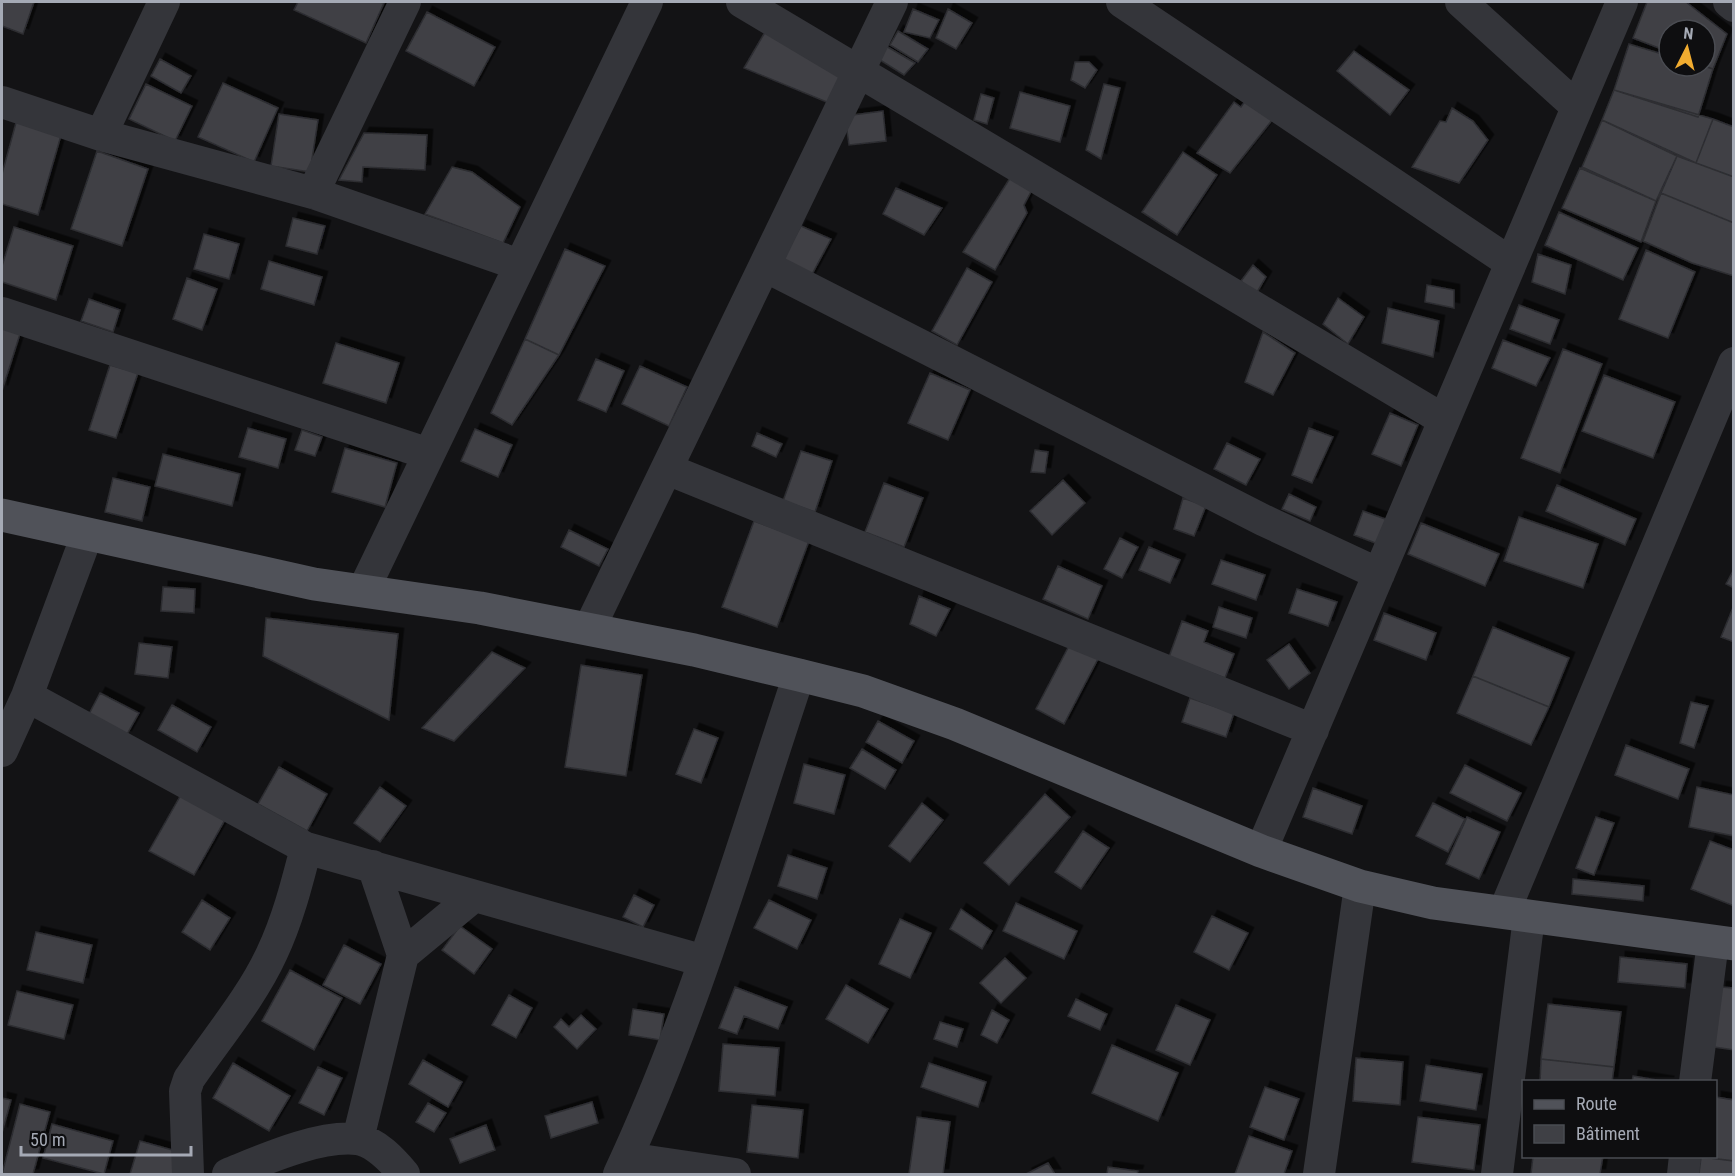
<svg xmlns="http://www.w3.org/2000/svg" width="1735" height="1176" viewBox="0 0 1735 1176" font-family="'Roboto Condensed',sans-serif">
  <style>
    .building { fill: #3f4045; stroke: #2d2d31; stroke-width: 1.5; filter: url(#shadow) }
    .lines { fill: none; stroke-linecap: round; stroke-linejoin: round }
    .minor { stroke: #34353a; stroke-width: 32 }
    .major { stroke: #505259; stroke-width: 33 }
  </style>
  <defs>
    <filter id="shadow"><feDropShadow dx="5.5" dy="-5.5" stdDeviation="0" flood-color="#0009"/></filter>
  </defs>
  <rect width="100%" height="100%" fill="#131315"/>
  <path class="building" d="M2,2H34L23,34L2,26Z
    M298,2H380L384,3L366,43L294,10Z
    M1647,2H1686L1727,34L1713,69L1705,66V30H1669V52L1633,38Z
    M913,9L939,20L930,38L904,32Z
    M948,9L972,23L956,49L936,38Z
    M427,12L495,47L474,86L406,51Z
    M768,27L850,76L834,105L744,68Z
    M898,31L928,49L918,62L890,45Z
    M1629,44L1669,56V66H1704L1713,69L1698,117L1614,90Z
    M886,46L915,63L904,75L880,60Z
    M1354,51L1409,90L1390,115L1337,71Z
    M160,59L191,76L181,93L151,76Z
    M1075,62H1089L1097,70L1085,88L1071,80Z
    M223,83L278,108L254,162L198,137Z
    M146,84L192,106L175,141L129,119Z
    M1104,84L1120,88L1101,159L1086,150Z
    M1614,90L1713,119L1696,163L1602,120Z
    M1020,92L1070,106L1060,142L1010,128Z
    M981,94L994,98L987,124L974,120Z
    M1250,94L1277,114L1230,173L1197,153L1234,102L1241,107Z
    M1452,108L1473,121L1488,140L1459,183L1412,167L1440,121L1446,122Z
    M883,111L886,141L849,145L845,116Z
    M279,114L318,120L310,172L271,166Z
    M17,119L62,132L38,215L2,204V174Z
    M1713,119L1734,127V177L1696,163Z
    M1602,120L1677,156L1656,201L1582,167Z
    M364,133L427,135L425,170L363,167L362,182L339,180Z
    M97,151L148,169L122,246L71,229Z
    M1183,152L1217,175L1177,235L1142,212Z
    M1677,156L1734,177V223L1661,193Z
    M452,167L472,172L520,207L503,243L425,214Z
    M1580,168L1656,201L1641,242L1562,208Z
    M1012,175L1034,186L1024,205L1027,213L995,270L963,252Z
    M896,188L942,208L924,235L883,214Z
    M1661,193L1734,223V276L1692,263L1643,241Z
    M1559,212L1638,248L1623,280L1545,245Z
    M293,218L325,226L317,254L286,246Z
    M801,226L831,239L810,278L780,263Z
    M14,227L73,246L56,300L2,282V266Z
    M204,234L239,244L229,279L194,269Z
    M565,249L605,266L559,355L525,339Z
    M1646,250L1695,272L1668,338L1619,319Z
    M1538,254L1571,265L1565,294L1532,282Z
    M269,261L322,277L314,305L261,289Z
    M1253,265L1266,277L1256,294L1241,281Z
    M967,268L992,282L957,345L932,331Z
    M187,278L217,289L202,330L173,319Z
    M1427,285L1454,290V308L1425,302Z
    M1338,298L1364,317L1348,344L1323,324Z
    M89,299L120,310L113,332L81,321Z
    M1519,305L1559,320L1550,344L1510,329Z
    M1388,308L1439,321L1433,357L1382,343Z
    M2,328L20,334L2,391Z
    M1263,332L1295,353L1273,395L1245,382Z
    M525,339L559,355L512,425L491,413Z
    M1503,340L1550,358L1536,386L1492,368Z
    M336,343L399,363L386,403L323,383Z
    M1563,349L1602,364L1560,473L1521,458Z
    M596,359L624,371L606,412L578,400Z
    M110,365L138,373L116,438L89,430Z
    M640,366L687,387L669,426L622,404Z
    M930,373L970,390L948,440L908,423Z
    M1604,375L1675,402L1653,458L1582,431Z
    M1390,413L1418,425L1401,466L1372,454Z
    M248,428L286,439L278,468L239,457Z
    M1309,428L1333,437L1312,483L1292,475Z
    M475,429L512,445L498,477L461,461Z
    M302,430L322,437L315,456L295,450Z
    M757,433L782,444L776,457L752,446Z
    M1227,443L1260,459L1246,485L1214,469Z
    M345,448L397,463L385,507L332,492Z
    M1035,450L1048,452L1045,473L1031,472Z
    M801,451L832,461L815,512L783,501Z
    M163,454L240,474L232,506L155,486Z
    M113,478L150,487L142,521L105,512Z
    M1063,480L1085,503L1052,535L1030,511Z
    M884,483L923,498L904,547L865,532Z
    M1557,485L1636,519L1625,545L1546,511Z
    M1289,494L1316,507L1310,521L1282,509Z
    M1183,498L1206,506L1194,536L1174,529Z
    M1363,511L1388,520L1378,544L1354,535Z
    M1519,517L1598,544L1583,588L1504,561Z
    M754,521L809,541L777,627L722,607Z
    M1421,523L1499,554L1485,586L1408,554Z
    M569,530L608,549L599,566L561,547Z
    M1120,538L1138,547L1122,578L1104,569Z
    M1149,547L1180,560L1170,583L1139,570Z
    M1221,560L1265,575L1256,600L1212,584Z
    M1058,566L1102,586L1088,619L1043,599Z
    M1734,569V588L1726,584Z
    M163,587L195,589L194,613L161,611Z
    M1297,589L1337,602L1328,626L1289,613Z
    M919,596L950,609L936,636L910,624Z
    M1734,605V642L1721,637Z
    M1219,607L1252,618L1246,638L1213,627Z
    M1384,613L1436,633L1426,660L1374,640Z
    M266,618L398,634L389,720L263,656Z
    M1182,621L1208,631L1204,642L1234,654L1225,678L1169,657Z
    M1493,627L1569,658L1549,707L1473,676Z
    M1071,642L1099,657L1064,724L1036,709Z
    M139,643L172,647L168,678L135,674Z
    M1289,644L1310,673L1289,689L1267,660Z
    M492,652L525,668L454,741L422,728Z
    M581,665L642,675L626,776L565,767Z
    M1473,676L1549,707L1531,745L1457,713Z
    M100,693L139,713L126,736L88,716Z
    M1190,698L1234,713L1226,737L1182,722Z
    M1691,702L1708,706L1694,748L1680,743Z
    M172,705L211,727L197,752L158,730Z
    M878,721L914,741L902,763L866,742Z
    M694,729L718,738L701,783L676,774Z
    M1626,745L1689,769L1678,799L1615,775Z
    M862,749L896,770L885,789L850,768Z
    M804,764L845,775L834,814L794,803Z
    M1465,765L1521,793L1507,821L1450,793Z
    M279,767L327,794L307,831L258,804Z
    M380,787L406,806L380,842L354,823Z
    M1697,787L1734,795V836L1689,827Z
    M1313,788L1362,806L1352,834L1303,817Z
    M182,793L226,818L194,875L149,851Z
    M1045,794L1070,817L1009,885L984,863Z
    M922,803L943,820L910,862L889,846Z
    M1433,803L1465,819L1448,852L1416,836Z
    M1467,817L1500,832L1479,879L1446,864Z
    M1596,817L1614,823L1594,875L1576,868Z
    M1083,831L1109,848L1081,889L1055,872Z
    M1710,841L1734,850V906L1691,889Z
    M788,855L827,868L817,899L778,886Z
    M1573,879L1644,886L1643,901L1572,894Z
    M634,895L654,905L643,927L623,917Z
    M202,900L230,918L210,950L182,932Z
    M769,900L811,920L797,949L754,928Z
    M1016,903L1077,931L1064,959L1003,931Z
    M961,909L992,931L982,949L950,929Z
    M1212,916L1248,933L1229,970L1194,952Z
    M900,919L931,933L910,978L879,964Z
    M460,926L492,949L474,974L442,950Z
    M36,932L92,945L83,983L27,970Z
    M344,945L381,964L360,1004L323,985Z
    M1620,957L1687,964L1685,988L1618,982Z
    M1005,958L1026,978L1001,1003L980,983Z
    M290,970L342,998L314,1050L262,1021Z
    M846,985L888,1009L868,1043L826,1019Z
    M735,987L787,1007L778,1029L744,1016L737,1034L719,1028Z
    M1721,987L1734,988V1050L1714,1047Z
    M17,991L73,1005L64,1039L8,1025Z
    M509,995L532,1008L516,1038L492,1025Z
    M1076,999L1107,1014L1100,1030L1068,1016Z
    M1548,1004L1621,1012L1614,1067L1541,1059Z
    M1176,1005L1210,1020L1190,1065L1156,1050Z
    M633,1009L664,1014L660,1040L629,1035Z
    M992,1010L1009,1020L997,1043L981,1035Z
    M581,1015L596,1029L577,1049L554,1027L561,1019L569,1027Z
    M940,1022L963,1029L957,1047L934,1039Z
    M723,1044L779,1048L775,1096L719,1091Z
    M1112,1045L1178,1073L1158,1121L1092,1093Z
    M1356,1058L1403,1062L1400,1105L1353,1101Z
    M1541,1059L1614,1067L1612,1082H1540Z
    M423,1060L462,1082L448,1107L409,1084Z
    M233,1063L290,1096L269,1131L213,1098Z
    M929,1063L986,1082L978,1107L921,1087Z
    M1426,1065L1482,1074L1476,1110L1420,1101Z
    M318,1067L342,1078L324,1115L299,1103Z
    M1633,1076L1669,1082H1632Z
    M1265,1087L1299,1099L1284,1140L1250,1127Z
    M1716,1097L1734,1100V1161L1701,1157L1716,1156Z
    M2,1098L11,1100L2,1133Z
    M592,1102L598,1123L551,1138L545,1116Z
    M428,1103L446,1113L434,1132L416,1122Z
    M20,1104L50,1112L33,1174H2Z
    M752,1105L803,1110L798,1158L747,1152Z
    M917,1117L950,1122L943,1174H909Z
    M1418,1117L1480,1125L1474,1170L1412,1162Z
    M52,1124L113,1141L104,1174L43,1158Z
    M486,1125L495,1150L460,1163L450,1139Z
    M1249,1136L1292,1151L1284,1174H1235Z
    M140,1141L180,1152L178,1174H130Z
    M1533,1156H1603L1600,1174H1531Z
    M1701,1157L1734,1161V1174H1699Z
    M1048,1163L1055,1174H1026Z
    M1108,1167L1138,1171L1137,1174H1107Z"/>
  <g class="lines">
    <path class="minor" d="M742,2L1444,420
      M1122,2L1511,263
      M1461,2L1577,107
      M1729,2L1734,6
      M2,102L101,135L313,193L520,265
      M101,135L164,2
      M313,193L405,2
      M765,266L1263,520L1379,574
      M2,313L429,454
      M667,469L1313,730
      M363,591L647,2
      M589,629L892,2
      M27,696L306,848L704,961
      M2,751L27,696L87,535
      M1261,851L1622,2
      M1504,912L1734,363
      M403,955L473,897
      M1695,1082L1713,942
      M358,1139L403,955L373,866
      M627,1158L735,1174
      M188,1174L185,1091L189,1079C217,1038 252,997 272,953C288,919 297,883 306,848
      M228,1174C263,1160 318,1135 357,1139C376,1142 393,1161 404,1174
      M619,1174C694,1014 743,842 799,675
      M1319,1174L1360,886
      M1497,1174L1529,917
      M1683,1174L1685,1156"/>
    <path class="major" d="M2,515L314,584L480,608L694,650L799,675L863,691L955,724L1261,851L1360,886L1433,903L1734,944"/>
  </g>
  <rect width="1735" height="1176" fill="none" stroke="#a5aab5" stroke-width="6"/>
  <rect x="1522" y="1080" width="195" height="78" fill="#0e0e10" stroke="#4a4c52" stroke-width="1.5"/>
  <rect x="1534" y="1100" width="30" height="9" fill="#505259" stroke="#4a4c52" stroke-width="1.5"/>
  <text x="1576" y="1110" font-size="18" fill="#a5aab5">Route</text>
  <rect x="1534" y="1125" width="30" height="18" fill="#3f4045" stroke="#4a4c52" stroke-width="1.5"/>
  <text x="1576" y="1140" font-size="18" fill="#a5aab5">Bâtiment</text>
  <g transform="translate(1687 48) rotate(6)"><circle r="28" fill="#0e0e10" stroke="#4a4c52" stroke-width="1.5"/>
  <path d="M0-4.5L10 22L0 15L-10 22Z" fill="#f1ac30"/>
  <text y="-9" font-size="16" font-weight="bold" text-anchor="middle" fill="#a5aab5">N</text>
  </g>
  <path d="M21 1146v9h170v-9" fill="none" stroke="#a5aab5" stroke-width="3"/>
  <text x="30" y="1146" font-size="18" fill="#a5aab5" stroke="#0e0e10" stroke-width="4.5" paint-order="stroke">50 m</text>
</svg>
